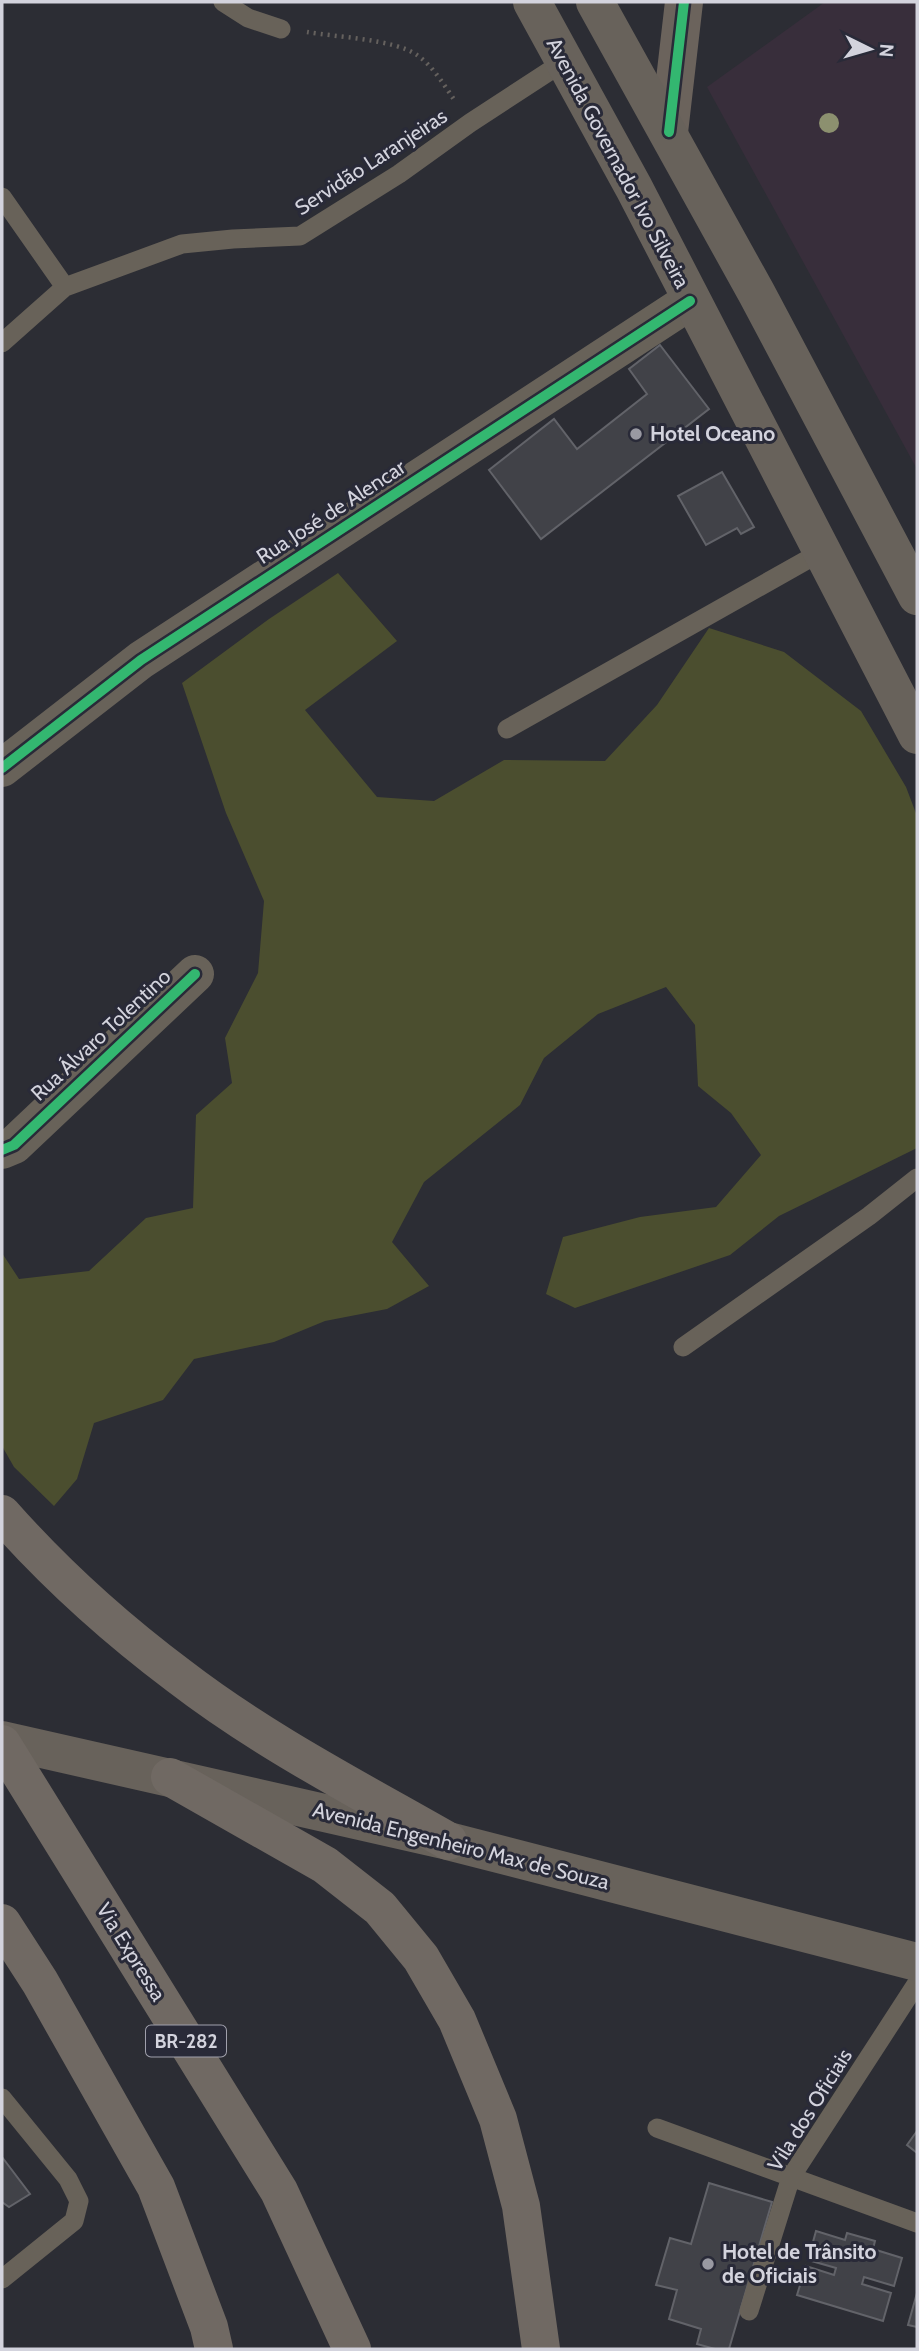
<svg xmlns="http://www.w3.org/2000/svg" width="919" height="2351" viewBox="0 0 919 2351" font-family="Cabin,sans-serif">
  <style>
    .industrial { fill: #382e3b }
    .forest { fill: #4b4e2f }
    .building { fill: #414248; stroke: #626369; stroke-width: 2 }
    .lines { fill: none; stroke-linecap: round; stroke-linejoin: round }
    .path { stroke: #65615e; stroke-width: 4.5; stroke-dasharray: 2 5; stroke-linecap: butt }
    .lane { stroke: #686259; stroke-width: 19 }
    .street { stroke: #686259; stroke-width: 38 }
    .secondary { stroke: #6b635c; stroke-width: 38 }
    .primary { stroke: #68625b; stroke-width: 38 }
    .highway { stroke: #706963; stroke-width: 38 }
    .cycleway-casing { stroke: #292a38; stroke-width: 15 }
    .cycleway { stroke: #33b770; stroke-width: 10 }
    .tree { fill: #8c906f }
    .poi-dot { fill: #9999a2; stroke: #292a38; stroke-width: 2.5 }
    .labels { text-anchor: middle; stroke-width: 6; stroke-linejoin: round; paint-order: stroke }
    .shield { fill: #292a38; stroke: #a0a0ac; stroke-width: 2 }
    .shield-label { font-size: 19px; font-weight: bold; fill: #d3d3dd }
    .street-label { font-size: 21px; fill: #d3d3dd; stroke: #292a38 }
    .poi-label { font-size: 21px; font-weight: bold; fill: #d3d3dd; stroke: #292a38; text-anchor: start }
  </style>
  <rect width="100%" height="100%" fill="#2c2d34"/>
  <path class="industrial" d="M825,2H917V469L707,87Z"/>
  <path class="forest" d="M338,573L397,641L305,710L377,797L434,801L504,760L605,761L657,705L709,628L784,652L861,711L906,787L917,816V1148L779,1216L730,1255L575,1308L546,1294L563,1237L640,1217L716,1207L761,1155L731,1113L698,1086L695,1025L666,987L598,1014L544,1058L520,1105L424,1182L392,1242L429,1286L387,1309L325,1321L274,1342L194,1359L163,1400L94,1423L77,1479L54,1506L14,1467L2,1446V1253L19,1279L89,1271L146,1218L193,1208L196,1115L232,1083L225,1038L258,973L264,901L226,813L182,683L269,619Z"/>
  <path class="building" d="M660,345L709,409L541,539L489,470L554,419L577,449L647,394L629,369Z
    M722,472L754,527L741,534L737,528L706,545L678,496Z
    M917,2131V2153L907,2145Z
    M2,2157L30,2194L9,2207L2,2202Z
    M709,2183L772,2202L729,2349H715L697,2344L701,2329L669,2319L677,2290L656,2285L670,2238L691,2244Z
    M816,2231L845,2240L847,2233L875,2241L873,2249L902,2258L894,2286L864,2277L862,2284L891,2293L883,2321L797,2295L806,2266L834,2275L836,2268L808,2260Z
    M917,2293V2327L908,2325Z"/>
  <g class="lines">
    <path class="path" d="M307,32C335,37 394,39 417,55C433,66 444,85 455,101"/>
    <path class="lane" d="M223,2L248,18L281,29
      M2,197L65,287
      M2,343L65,287L182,244L233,239L300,236L399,174L470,123L565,61
      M507,729L821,552
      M683,1347L869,1216L917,1178
      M2,2098L68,2179L79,2201L74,2221L2,2279
      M657,2128L917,2223
      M749,2311L791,2177L917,1983"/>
    <path class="street" d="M2,768L141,660L690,301
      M2,1150L14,1145L195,974"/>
    <path class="secondary" d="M669,132L684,2"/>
    <path class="primary" d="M532,2L634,188L917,735
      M595,2L757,294L917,596
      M2,1740L448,1841L917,1962"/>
    <path class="highway" d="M2,1514C55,1574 115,1628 179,1676C262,1740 357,1789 448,1841
      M2,1744L279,2191L352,2349
      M170,1777L325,1865L380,1908L421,1958L457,2020L498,2119L521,2206L541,2349
      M2,1923L40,1982L156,2187L209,2327L214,2349"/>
    <defs>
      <path id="cycleway" d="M669,132L684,2
        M2,768L141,660L690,301
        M2,1150L14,1145L195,974"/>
    </defs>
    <use href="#cycleway" class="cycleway-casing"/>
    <use href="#cycleway" class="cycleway"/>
  </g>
  <circle class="tree" cx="829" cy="123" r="10"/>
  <g class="poi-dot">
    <circle cx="636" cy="434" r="7"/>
    <circle cx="708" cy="2264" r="7"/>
  </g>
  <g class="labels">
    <rect class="shield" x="146" y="2025.5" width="80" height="31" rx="5"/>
    <g class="shield-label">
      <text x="186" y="2048">BR-282</text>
    </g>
    <g class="street-label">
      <text transform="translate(371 162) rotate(-33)" y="7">Servidão Laranjeiras</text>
      <text transform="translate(618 163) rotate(62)" y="7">Avenida Governador Ivo Silveira</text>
      <text transform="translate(331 512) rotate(-33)" y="7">Rua José de Alencar</text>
      <text transform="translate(101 1035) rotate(-43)" y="7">Rua Álvaro Tolentino</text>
      <text transform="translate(461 1846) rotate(14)" y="7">Avenida Engenheiro Max de Souza</text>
      <text transform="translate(131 1952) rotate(58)" y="7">Via Expressa</text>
      <text transform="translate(810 2110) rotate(-58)" y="7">Vila dos Oficiais</text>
    </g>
    <g class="poi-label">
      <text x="650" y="441">Hotel Oceano</text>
      <text x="722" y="2259">Hotel de Trânsito<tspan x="722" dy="24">de Oficiais</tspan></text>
    </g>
  </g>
  <rect width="919" height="2351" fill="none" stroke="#d3d3dd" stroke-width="7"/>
  <g transform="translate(870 49) rotate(95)" stroke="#292a38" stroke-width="5" paint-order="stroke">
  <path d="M0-5L12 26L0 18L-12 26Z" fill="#d3d3dd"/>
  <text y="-10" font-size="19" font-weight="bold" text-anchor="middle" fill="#d3d3dd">N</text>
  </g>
</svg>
